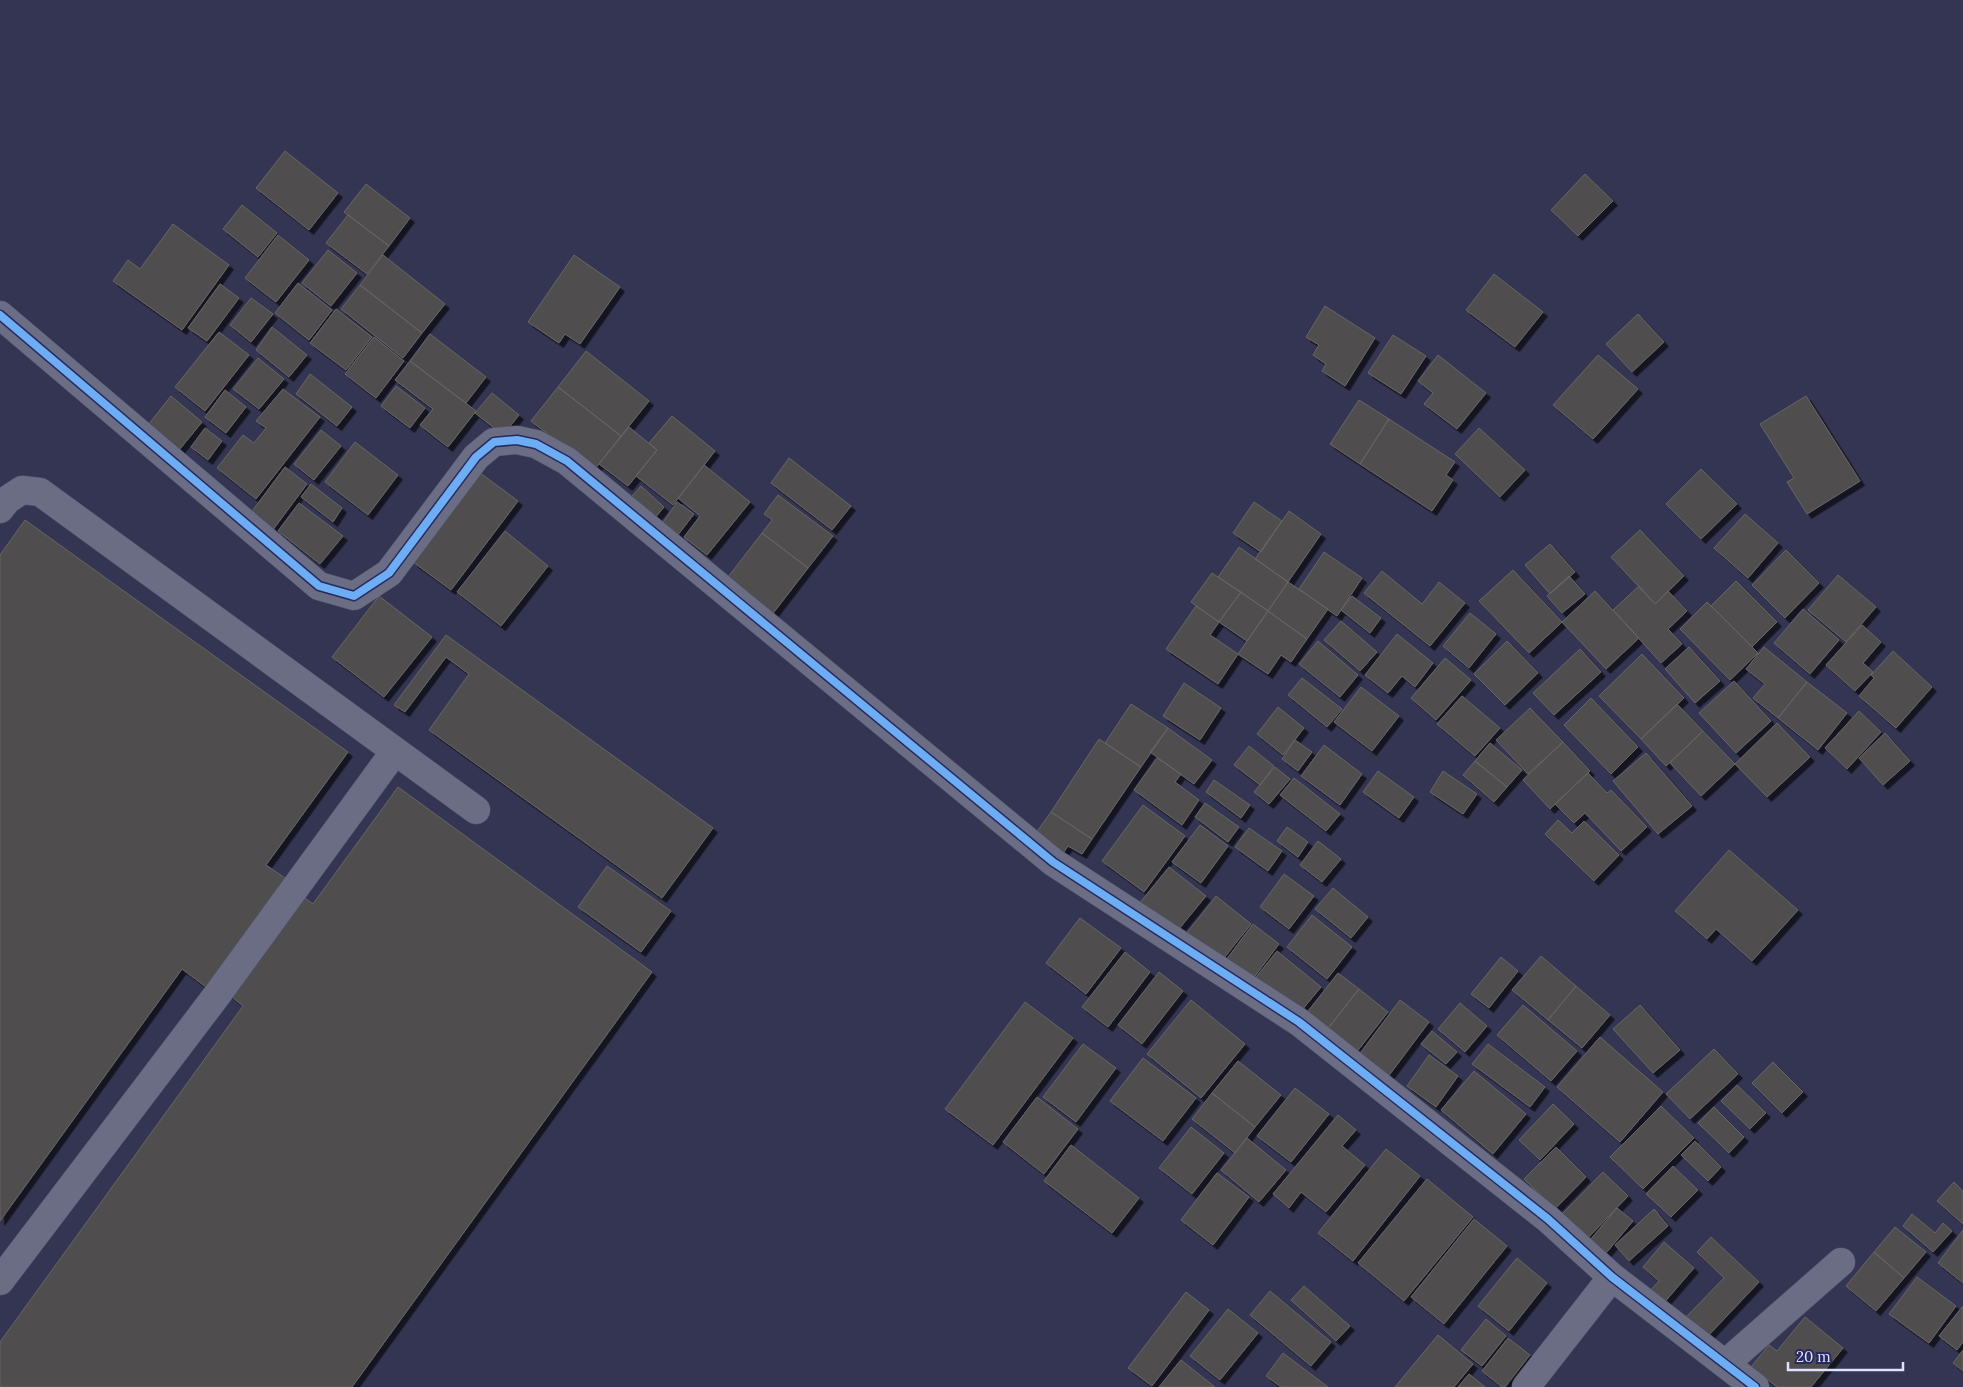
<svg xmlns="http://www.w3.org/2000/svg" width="1963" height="1387" viewBox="0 0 1963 1387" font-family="Lora,serif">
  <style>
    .building { fill: #4f4e4d; stroke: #686565; filter: url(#shadow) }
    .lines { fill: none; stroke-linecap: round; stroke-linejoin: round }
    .minor-casing { stroke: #51526a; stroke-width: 29 }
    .minor { stroke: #6b6d85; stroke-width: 28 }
    .cycleway-casing { stroke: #27295f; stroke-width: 11 }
    .cycleway { stroke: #6dadf4; stroke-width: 8 }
  </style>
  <defs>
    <filter id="shadow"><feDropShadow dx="4.5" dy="4.5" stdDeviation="0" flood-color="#0009"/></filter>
  </defs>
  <rect width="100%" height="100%" fill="#343552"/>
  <path class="building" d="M285,151L338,193L309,230L256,188Z
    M1585,174L1613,201L1578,236L1551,210Z
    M366,184L410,218L389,246L344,212Z
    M242,205L277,233L258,257L223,229Z
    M348,215L389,246L367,274L326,243Z
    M173,224L229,265L182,330L113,281L128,260L140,269Z
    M278,235L309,260L276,302L245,278Z
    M328,250L357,273L331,306L302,283Z
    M383,255L445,304L422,333L360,285Z
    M574,255L620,287L580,344L565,334L559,343L528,322Z
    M1494,274L1543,312L1515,347L1466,310Z
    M298,283L332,310L309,340L275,313Z
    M220,284L239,298L207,341L188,328Z
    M360,285L422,333L403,358L341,309Z
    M251,298L273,314L251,342L230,325Z
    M1325,306L1375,338L1345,386L1322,371L1326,364L1313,355L1319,345L1306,337Z
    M336,309L372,337L346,370L310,343Z
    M1638,314L1664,342L1632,372L1606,344Z
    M272,327L307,355L289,377L256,350Z
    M219,332L249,355L205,411L175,387Z
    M430,334L486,377L466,403L410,361Z
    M1393,335L1426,356L1401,394L1368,373Z
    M374,337L404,361L376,398L345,374Z
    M586,351L649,401L621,436L558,387Z
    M1438,355L1486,393L1457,429L1424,404L1433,393L1418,381Z
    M1598,355L1638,389L1593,439L1553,405Z
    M258,358L284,379L259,409L233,389Z
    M410,361L476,411L448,447L420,425L433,409L395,380Z
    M310,374L352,407L337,426L296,394Z
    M396,386L425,408L410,428L381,406Z
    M558,387L621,436L590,475L573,454L531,421Z
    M283,389L320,417L256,499L217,468L243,435L254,443L266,428L256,421Z
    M225,390L246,407L226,433L205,417Z
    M492,393L519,415L503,435L475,413Z
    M171,396L202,422L175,455L144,430Z
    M1806,396L1860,481L1807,514L1787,482L1794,478L1760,424Z
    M1359,400L1389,419L1360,464L1330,444Z
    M672,416L715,451L673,505L636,476L657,450L649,443Z
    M1389,419L1455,462L1446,475L1453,480L1432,511L1360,464Z
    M629,427L657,450L628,486L599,464Z
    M205,428L222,441L208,460L191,447Z
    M1479,428L1525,470L1500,497L1455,454Z
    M321,430L341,446L314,480L294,464Z
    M355,442L398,475L368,515L325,482Z
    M789,458L851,506L832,530L771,483Z
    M704,465L750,502L707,555L684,537L700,516L678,498Z
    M285,467L307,484L272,531L250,514Z
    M1701,469L1737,504L1701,539L1666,504Z
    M479,472L518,501L451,590L413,562Z
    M311,484L342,508L333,522L301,497Z
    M641,486L664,507L649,525L625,504Z
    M778,495L833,536L808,568L762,533L772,520L764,514Z
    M677,502L694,514L677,536L661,525Z
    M1254,502L1282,521L1261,552L1233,533Z
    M299,503L343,536L320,564L278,531Z
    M1289,511L1321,534L1288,582L1255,559Z
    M1745,514L1778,543L1748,578L1714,548Z
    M25,520L348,752L266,865L285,878L206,987L182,969L0,1221V555Z
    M1640,530L1684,576L1655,604L1611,557Z
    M505,531L548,566L501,626L457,592Z
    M762,533L808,568L771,616L725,581Z
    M1550,544L1575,572L1550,594L1525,565Z
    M1239,547L1288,582L1268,611L1218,577Z
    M1786,550L1819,583L1785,618L1752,585Z
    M1324,552L1362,578L1337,616L1299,589Z
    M1513,570L1562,622L1529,653L1479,601Z
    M1382,571L1422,604L1439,582L1465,603L1430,646L1364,593Z
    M1212,573L1241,592L1219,622L1191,602Z
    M1838,575L1876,607L1846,642L1808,610Z
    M1569,576L1585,594L1562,613L1547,596Z
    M1736,581L1777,622L1752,647L1711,606Z
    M1288,582L1328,609L1307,639L1268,611Z
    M1639,586L1655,604L1668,591L1687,611L1668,629L1682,644L1661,663L1613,610Z
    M1595,591L1639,638L1606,669L1562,622Z
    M1241,592L1268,611L1247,641L1219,622Z
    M379,596L432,637L384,697L332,657Z
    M1352,596L1381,618L1370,633L1341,610Z
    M1707,602L1758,653L1730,680L1680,629Z
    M1196,606L1219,622L1210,635L1238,654L1218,684L1166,649Z
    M1803,609L1839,640L1810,674L1774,643Z
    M1268,611L1307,639L1291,662L1281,655L1268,674L1238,654Z
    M1470,613L1496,634L1469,668L1443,646Z
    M1341,621L1377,652L1360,671L1324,640Z
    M1862,625L1881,642L1863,663L1873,672L1855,691L1826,665Z
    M1397,634L1433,663L1415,687L1402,676L1388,693L1365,675Z
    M446,635L713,828L662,898L429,730L469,674L446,657L405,712L394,705Z
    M1318,641L1358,675L1340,697L1299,664Z
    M1507,641L1538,673L1505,705L1474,674Z
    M1689,647L1720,681L1695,703L1665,669Z
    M1764,647L1807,682L1778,718L1753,698L1765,684L1746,669Z
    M1580,649L1601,672L1554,715L1533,693Z
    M1893,651L1932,687L1896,728L1859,696L1874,678L1871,675Z
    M1642,654L1684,698L1641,739L1599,696Z
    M1445,658L1471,680L1436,720L1411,698Z
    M1302,678L1342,709L1327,727L1288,695Z
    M1734,681L1771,721L1736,753L1699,713Z
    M1807,682L1847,713L1818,750L1778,718Z
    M1184,683L1221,708L1200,740L1163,716Z
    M1361,687L1399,716L1372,751L1334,722Z
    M1462,696L1500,728L1475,756L1437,724Z
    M1591,698L1638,747L1611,774L1564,725Z
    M1131,704L1168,728L1141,767L1105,743Z
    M1677,704L1703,731L1666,766L1641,739Z
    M1278,707L1304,728L1283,755L1257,734Z
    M1530,708L1563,742L1528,774L1496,740Z
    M1859,711L1881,732L1847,769L1825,748Z
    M1777,723L1810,757L1767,797L1735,764Z
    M1168,728L1212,760L1194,784L1150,752Z
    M1703,731L1735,764L1701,796L1670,763Z
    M1885,733L1910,761L1883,785L1859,758Z
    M1099,739L1141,767L1092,839L1051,812Z
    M1295,740L1312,752L1298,771L1282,759Z
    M1563,742L1590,771L1550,809L1523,780Z
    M1490,743L1522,770L1507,787L1475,761Z
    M1324,745L1362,774L1340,805L1301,776Z
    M1249,746L1274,766L1260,785L1234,765Z
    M1646,753L1692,806L1658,834L1613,781Z
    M1157,758L1181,774L1175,782L1199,800L1182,825L1134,790Z
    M1475,761L1507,787L1494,802L1463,775Z
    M1275,767L1290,779L1269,804L1254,792Z
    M1378,771L1414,797L1399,818L1363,792Z
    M1443,771L1477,794L1463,814L1430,792Z
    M1588,773L1607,793L1611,790L1647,827L1621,851L1585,813L1574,823L1555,804Z
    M1294,778L1340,814L1326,831L1280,795Z
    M1214,780L1250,805L1241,818L1206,792Z
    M398,787L652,972L352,1387H0V1342L243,1006L226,992L298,893L313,904Z
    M1205,803L1239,827L1228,842L1195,817Z
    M1143,805L1185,836L1144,892L1102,861Z
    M1051,812L1092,839L1082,854L1068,846L1061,856L1033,837Z
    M1558,820L1572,833L1584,821L1619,855L1594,881L1545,834Z
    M1200,825L1228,846L1201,883L1172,862Z
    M1287,827L1308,842L1298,857L1277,841Z
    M1249,828L1282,851L1268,871L1235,847Z
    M1318,841L1341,859L1322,882L1300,865Z
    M1729,850L1798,910L1752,961L1716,929L1707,939L1675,911Z
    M607,866L671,911L641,952L578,907Z
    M1169,867L1206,896L1174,935L1138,905Z
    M1284,874L1314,896L1289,929L1260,907Z
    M1333,888L1368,917L1351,938L1315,909Z
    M1216,896L1251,924L1220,963L1185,935Z
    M1312,915L1352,947L1327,979L1287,947Z
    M1080,918L1121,948L1086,994L1046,963Z
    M1253,924L1279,944L1249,984L1223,964Z
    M1277,951L1321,987L1297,1016L1253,981Z
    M1125,952L1150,972L1108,1027L1082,1007Z
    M1541,956L1576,986L1548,1020L1512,990Z
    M1501,957L1518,971L1489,1008L1471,994Z
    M1159,972L1183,991L1142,1044L1118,1025Z
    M1338,973L1359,989L1326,1031L1305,1015Z
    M1576,986L1610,1015L1582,1048L1548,1020Z
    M1359,989L1388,1012L1355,1054L1326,1031Z
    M1191,1000L1245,1044L1201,1098L1147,1054Z
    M1400,1000L1429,1022L1387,1078L1358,1056Z
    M1025,1002L1073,1038L993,1145L945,1109Z
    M1460,1003L1487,1026L1465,1052L1438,1029Z
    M1523,1005L1577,1051L1551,1081L1497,1035Z
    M1640,1005L1680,1050L1653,1073L1613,1029Z
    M1432,1031L1457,1052L1446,1064L1421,1044Z
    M1600,1037L1663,1092L1620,1142L1557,1087Z
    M1083,1044L1116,1068L1076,1122L1043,1097Z
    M1488,1044L1545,1087L1530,1107L1472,1064Z
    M1714,1049L1738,1074L1690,1119L1666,1094Z
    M1429,1055L1458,1076L1436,1107L1407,1086Z
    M1143,1058L1196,1098L1163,1141L1110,1101Z
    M1238,1061L1281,1095L1255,1127L1212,1093Z
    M1773,1062L1803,1092L1782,1113L1752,1083Z
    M1474,1071L1526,1114L1493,1154L1441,1110Z
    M1737,1085L1766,1113L1750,1129L1721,1101Z
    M1295,1088L1329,1114L1291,1162L1257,1136Z
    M1212,1093L1255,1127L1235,1153L1192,1119Z
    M1037,1097L1078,1129L1044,1174L1003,1142Z
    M1553,1104L1574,1124L1540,1160L1519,1140Z
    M1661,1106L1694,1138L1643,1189L1610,1157Z
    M1714,1107L1744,1137L1729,1153L1698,1123Z
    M1338,1115L1356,1130L1342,1146L1365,1165L1326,1212L1301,1192L1289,1208L1273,1194Z
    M1191,1127L1224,1153L1192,1194L1159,1168Z
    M1247,1138L1286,1170L1259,1202L1221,1170Z
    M1695,1141L1721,1167L1708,1181L1681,1155Z
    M1071,1145L1139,1198L1112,1233L1044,1181Z
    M1556,1147L1586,1177L1555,1209L1524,1179Z
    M1386,1149L1420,1176L1353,1261L1318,1233Z
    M1673,1166L1698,1190L1671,1217L1646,1194Z
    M1603,1172L1628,1196L1586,1240L1561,1215Z
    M1217,1173L1249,1197L1213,1245L1181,1220Z
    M1427,1179L1473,1217L1404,1301L1358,1263Z
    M1954,1182L1963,1191V1224L1937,1201Z
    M1617,1208L1633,1221L1601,1259L1585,1246Z
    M1654,1209L1668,1226L1629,1261L1615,1245Z
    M1912,1214L1935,1233L1943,1223L1952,1231L1933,1252L1903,1226Z
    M1474,1219L1507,1246L1444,1324L1411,1297Z
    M1895,1227L1926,1252L1904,1278L1874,1252Z
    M1963,1230V1283L1938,1263Z
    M1711,1237L1759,1282L1707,1337L1686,1317L1724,1278L1697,1252Z
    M1664,1242L1694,1268L1662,1305L1648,1293L1659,1281L1643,1267Z
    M1874,1252L1904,1278L1876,1311L1846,1286Z
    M1517,1258L1547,1283L1509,1331L1478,1306Z
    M1917,1277L1956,1306L1929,1343L1889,1314Z
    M1304,1286L1350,1326L1336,1341L1291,1300Z
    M1270,1291L1331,1342L1311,1366L1250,1315Z
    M1186,1292L1209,1310L1152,1386L1128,1368Z
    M1963,1306V1342L1957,1350L1939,1336Z
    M1228,1309L1258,1333L1220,1380L1190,1356Z
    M1805,1317L1843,1348L1811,1387H1777L1751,1367L1769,1345L1777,1351Z
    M1486,1319L1506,1336L1482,1366L1461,1350Z
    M1438,1335L1473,1364L1454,1387H1395Z
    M1508,1338L1530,1355L1505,1387H1502L1482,1371Z
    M1963,1350V1371L1953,1363Z
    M1283,1353L1328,1387H1281L1266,1376Z
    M1181,1360L1215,1387H1159Z
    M1469,1374L1485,1387H1458Z"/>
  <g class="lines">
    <defs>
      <path id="minor" d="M0,315L319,586L354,596L389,573L476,457L494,442L517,440L536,444L567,461L1053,862L1299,1022L1548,1219L1612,1277L1755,1387
        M0,509L7,500L22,490L40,492L476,810
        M0,1281L217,995L395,751
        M1725,1364L1841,1262
        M1526,1387L1612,1277"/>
    </defs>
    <use href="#minor" class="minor-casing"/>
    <use href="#minor" class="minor"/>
    <defs>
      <path id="cycleway" d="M0,315L319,586L354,596L389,573L476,457L494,442L517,440L536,444L567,461L1053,862L1299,1022L1548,1219L1612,1277L1755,1387"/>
    </defs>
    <use href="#cycleway" class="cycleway-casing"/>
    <use href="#cycleway" class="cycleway"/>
  </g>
  <path d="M1788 1362v8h115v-8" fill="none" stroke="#dee2fe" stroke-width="2.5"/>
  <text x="1796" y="1362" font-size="15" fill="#dee2fe" stroke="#27295f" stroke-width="4" paint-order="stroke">20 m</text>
</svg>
